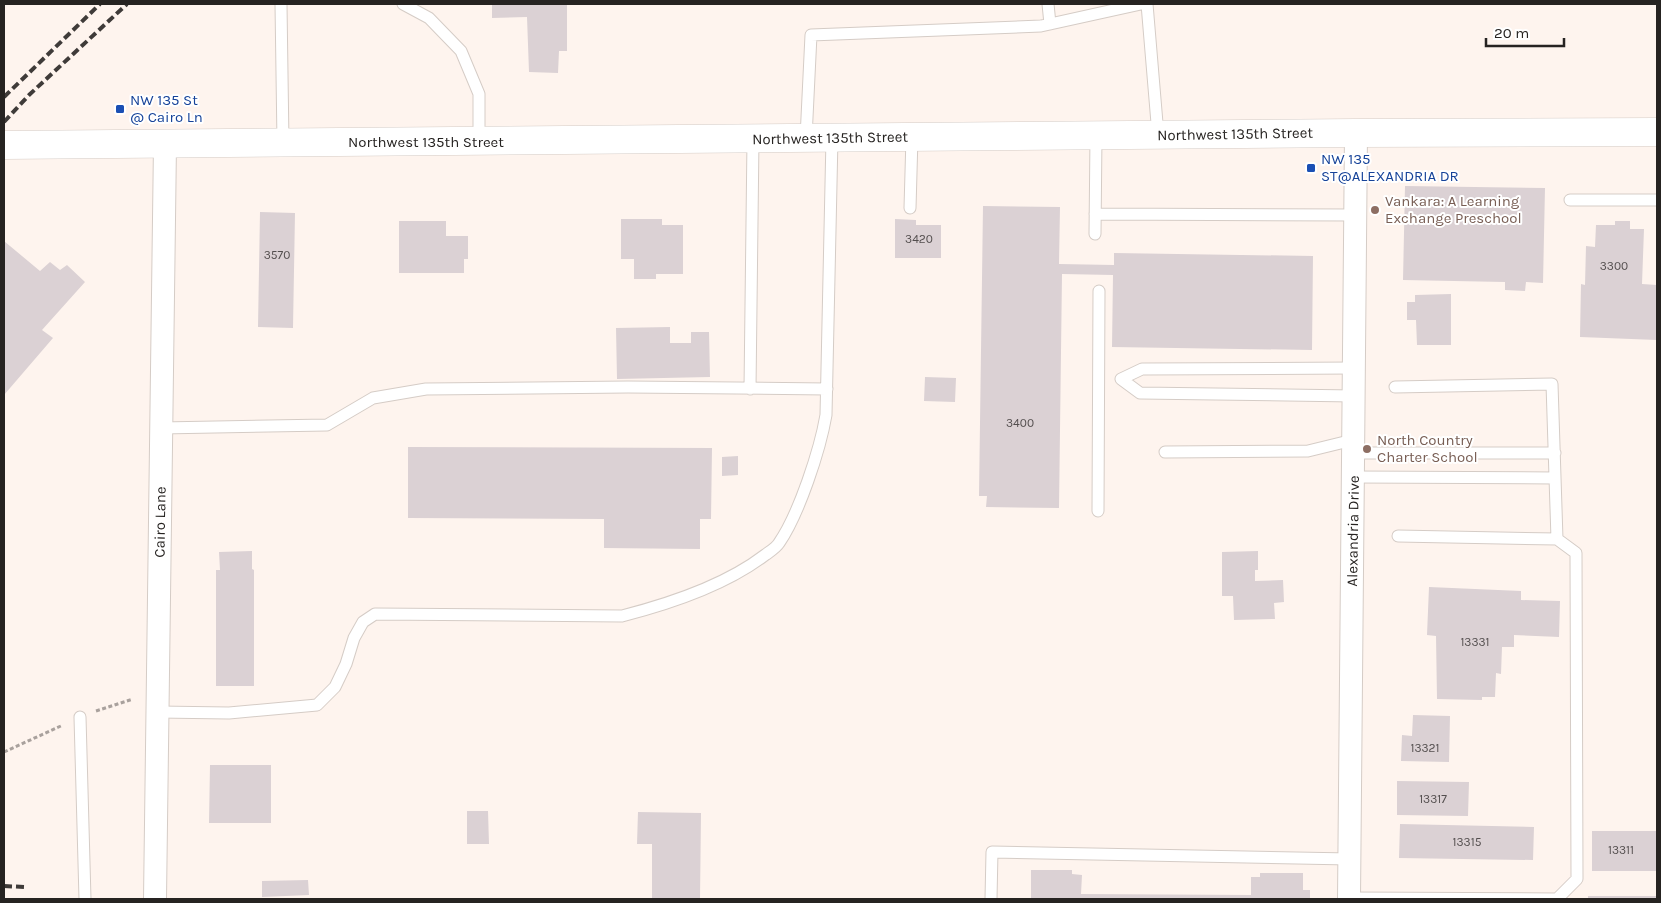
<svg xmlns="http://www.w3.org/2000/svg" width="1661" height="903" viewBox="0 0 1661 903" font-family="Karla,sans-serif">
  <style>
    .building { fill: #dbd1d4 }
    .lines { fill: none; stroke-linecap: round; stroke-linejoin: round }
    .service-casing { stroke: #d5ccc6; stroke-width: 13 }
    .minor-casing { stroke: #d5ccc6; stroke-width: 24 }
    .secondary-casing { stroke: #d5ccc6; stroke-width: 29 }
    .path { stroke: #a9a19d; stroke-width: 3; stroke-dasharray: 4 2.5; stroke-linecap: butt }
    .service { stroke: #fff; stroke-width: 11 }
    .minor { stroke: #fff; stroke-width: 22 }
    .secondary { stroke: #fff; stroke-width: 28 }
    .rail { stroke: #3f3b39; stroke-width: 4; stroke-dasharray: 8 4; stroke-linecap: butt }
    .transit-dot { fill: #1a4fb4; stroke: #fff; stroke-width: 2 }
    .education-dot { fill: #8d6e63; stroke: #fff; stroke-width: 2 }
    .labels { text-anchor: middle; stroke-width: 4; stroke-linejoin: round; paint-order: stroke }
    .number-label { font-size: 12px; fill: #534e4e }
    .transit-label { font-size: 15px; fill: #164399; stroke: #fff; text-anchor: start }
    .street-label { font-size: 15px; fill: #262321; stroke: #fff }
    .education-label { font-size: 15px; fill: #785e54; stroke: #fff; text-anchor: start }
  </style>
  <rect width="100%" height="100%" fill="#fef4ee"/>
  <path class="building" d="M492,4H567V51H559L558,73L529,72L527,17L492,18Z
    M1405,186L1545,188L1543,283L1526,282L1525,291L1505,290V282L1403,280Z
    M983,206L1060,207L1059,264L1114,265V253L1313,256L1312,350L1112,347L1113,275L1062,274L1059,508L986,507L987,496H979Z
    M260,212L295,213L293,328L258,327Z
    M621,219H662V225H683V274H656V279H634V259H621Z
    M895,219L916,220V225H941V258H895Z
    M399,221H446V236H468V259H464V273H399Z
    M1615,221H1630V229H1644L1642,284L1657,285V340L1580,337L1581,284L1585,285L1586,246L1595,247L1596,225H1615Z
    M4,241L40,271L50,262L60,270L67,265L85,282L42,330L53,338L4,395Z
    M1451,294V345H1417L1416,320H1407V302H1415V295Z
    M670,327V343H691V332H709L710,377L617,379L616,328Z
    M925,377L956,378L955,402L924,401Z
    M408,447L712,448L711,519H700V549L604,548V519L408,518Z
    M738,456V475L722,476V457Z
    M252,551V569L254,570V686H216V570H220L219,552Z
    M1258,551V570H1255V581L1283,580L1284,602L1274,603L1275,619L1234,620L1233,596H1222V552Z
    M1429,587L1521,591V600L1560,601L1559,637L1514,635V647H1502L1501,674L1496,673L1495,697H1482V700L1437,699L1436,636L1427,635Z
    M1413,715L1450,716L1449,762L1401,761L1402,735L1412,736Z
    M210,765H271V823H209Z
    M1397,781L1469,782L1468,816L1397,815Z
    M467,811H488L489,844H467Z
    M638,812L701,813L700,899H652V844H637Z
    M1400,824L1534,827L1533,860L1399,858Z
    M1592,831H1657V871H1592Z
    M1031,870H1072V874L1082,875L1081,894L1251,895V877H1260V873H1303V890H1310V899H1031Z
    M308,880L309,895L262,897V881Z
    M1588,896H1657V899H1588Z"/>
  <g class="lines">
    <defs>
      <path id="service" d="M281,4L283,143
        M403,4L429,18L461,51L479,94V141
        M1048,4L1050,24
        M1147,4L1158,135
        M806,138L811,35L1041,26L1141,4
        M1570,200H1657
        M910,208L912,137
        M1095,214L1356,215
        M1095,234L1096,136
        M1395,387L1552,384L1557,539
        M750,389L753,139
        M1354,396L1140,393L1121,379L1142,369L1354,368
        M161,428L327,425L373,398L426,389L628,387L827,389
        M1165,452L1308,451L1353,440
        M1353,453H1555
        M1353,477L1555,478
        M1098,511L1099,291
        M158,712L229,713L317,705L335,687L346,664L354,638L363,622L375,614L622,616C669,604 726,585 765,555C769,552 776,548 779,543C799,514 820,450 826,415L832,138
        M80,717L85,899
        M1349,898L1557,899L1577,879L1576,553L1557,539L1398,536
        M991,899L992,852L1350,859"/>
      <path id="minor" d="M155,899L165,144
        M1349,899L1356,133"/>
      <path id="secondary" d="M4,145L1356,133L1657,132"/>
    </defs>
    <use href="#service" class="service-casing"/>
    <use href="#minor" class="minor-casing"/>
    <use href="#secondary" class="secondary-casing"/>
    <path class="path" d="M96,711L133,699
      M4,752L63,725"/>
    <use href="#service" class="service"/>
    <use href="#minor" class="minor"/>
    <use href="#secondary" class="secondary"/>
    <path class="rail" d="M4,97L100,4
      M4,122L29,95L127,4
      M4,886L24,887"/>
  </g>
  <g class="transit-dot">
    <rect x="115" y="104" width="10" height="10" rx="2.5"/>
    <rect x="1306" y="163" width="10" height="10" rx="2.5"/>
  </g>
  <g class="education-dot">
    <circle cx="1375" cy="210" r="5"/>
    <circle cx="1367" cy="449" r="5"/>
  </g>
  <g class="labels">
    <g class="number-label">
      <text x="919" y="243">3420</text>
      <text x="277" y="259">3570</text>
      <text x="1614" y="270">3300</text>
      <text x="1020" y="427">3400</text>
      <text x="1475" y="646">13331</text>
      <text x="1425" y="752">13321</text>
      <text x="1433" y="803">13317</text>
      <text x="1467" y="846">13315</text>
      <text x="1621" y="854">13311</text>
    </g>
    <g class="transit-label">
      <text x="130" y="105">NW 135 St<tspan x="130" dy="17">@ Cairo Ln</tspan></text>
      <text x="1321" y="164">NW 135<tspan x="1321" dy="17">ST@ALEXANDRIA DR</tspan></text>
    </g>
    <g class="street-label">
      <text transform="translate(1235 134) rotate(-1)" y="5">Northwest 135th Street</text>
      <text transform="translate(830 138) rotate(-1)" y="5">Northwest 135th Street</text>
      <text x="426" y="147">Northwest 135th Street</text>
      <text transform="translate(160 522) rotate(-89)" y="5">Cairo Lane</text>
      <text transform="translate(1353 531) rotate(-89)" y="5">Alexandria Drive</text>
    </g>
    <g class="education-label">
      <text x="1385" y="206">Vankara: A Learning<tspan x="1385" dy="17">Exchange Preschool</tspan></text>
      <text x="1377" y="445">North Country<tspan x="1377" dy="17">Charter School</tspan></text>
    </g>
  </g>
  <rect width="1661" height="903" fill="none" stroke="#262321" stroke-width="10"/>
  <path d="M1486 38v8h78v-8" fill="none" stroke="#262321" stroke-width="2.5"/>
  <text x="1494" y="38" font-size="15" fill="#262321" stroke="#ffffff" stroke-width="4" paint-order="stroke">20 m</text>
</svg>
